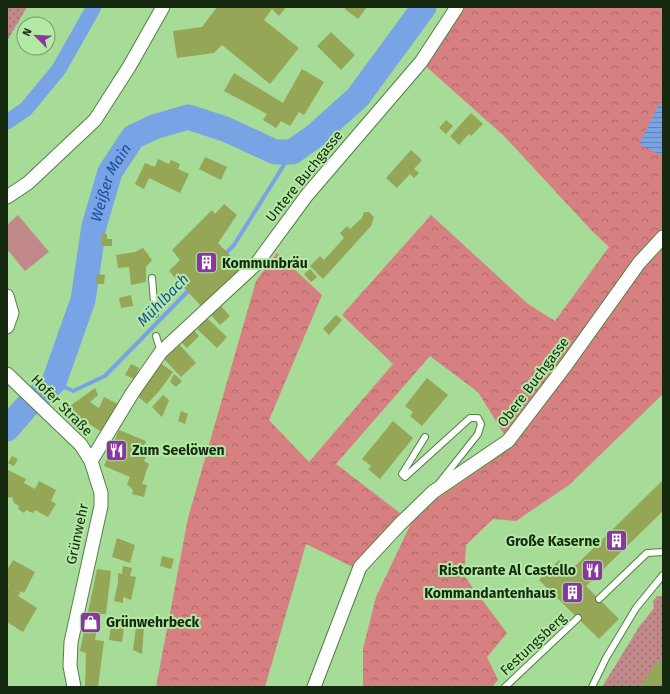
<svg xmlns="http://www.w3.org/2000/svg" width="670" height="694" viewBox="0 0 670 694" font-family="'Fira Sans',sans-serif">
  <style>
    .grass { fill: #c08888 }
    .forest { fill: url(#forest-crowns) }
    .park { fill: url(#park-dots) }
    .water { fill: url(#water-rules) }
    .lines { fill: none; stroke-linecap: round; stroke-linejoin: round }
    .stream { stroke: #78a3e4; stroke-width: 4 }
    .canal { stroke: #78a3e4; stroke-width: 15 }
    .river { stroke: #78a3e4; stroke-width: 25 }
    .building { fill: #95a656 }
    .service-casing { stroke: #518143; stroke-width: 8 }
    .minor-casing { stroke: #518143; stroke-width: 15 }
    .service { stroke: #fff; stroke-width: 6 }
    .minor { stroke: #fff; stroke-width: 13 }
    .labels { text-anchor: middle; stroke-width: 4; stroke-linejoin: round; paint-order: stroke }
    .street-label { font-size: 14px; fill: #15290f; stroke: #b3e8a5 }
    .poi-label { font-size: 14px; font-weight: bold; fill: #15290f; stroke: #b3e8a5; text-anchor: start }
    .water-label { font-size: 15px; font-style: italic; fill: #1b4d9a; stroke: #b3e8a5 }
  </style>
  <defs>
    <pattern id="forest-crowns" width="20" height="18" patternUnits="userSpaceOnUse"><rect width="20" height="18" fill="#d68081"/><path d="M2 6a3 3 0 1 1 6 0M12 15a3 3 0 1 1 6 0" fill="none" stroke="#ac6968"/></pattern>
    <pattern id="park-dots" width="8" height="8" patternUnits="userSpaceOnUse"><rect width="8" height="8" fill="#c08888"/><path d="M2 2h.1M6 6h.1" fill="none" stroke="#9b6f6e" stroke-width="1.8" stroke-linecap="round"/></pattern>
    <pattern id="water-rules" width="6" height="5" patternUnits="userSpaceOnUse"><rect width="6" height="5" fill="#78a3e4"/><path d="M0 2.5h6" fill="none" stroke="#6185b7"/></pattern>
  </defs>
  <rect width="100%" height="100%" fill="#a6db98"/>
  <path class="grass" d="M18,215L49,252L25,271L7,249V225Z"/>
  <path class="forest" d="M457,7H663V394L569,485L516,521L493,519L466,545L464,576L507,633L487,657L498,680L492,687H363V649L376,597L416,513L512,447L478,392L430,356L336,464L400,513L353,567L306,544L265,687H156L188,518L256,281L277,253L322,295L269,420L309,462L393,364L342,315L431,215L528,304L555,321L609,247L593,232L504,136L421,62Z"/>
  <path class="park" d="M7,7H27L7,41Z
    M657,596H662L663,598V656L639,687H602L639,627L654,608L653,601Z"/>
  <path class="water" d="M663,97V156L639,144Z"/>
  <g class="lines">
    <path class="stream" d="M224,255L234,245L292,152
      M54,382L73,391L105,376L191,288"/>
    <path class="canal" d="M7,122L26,109L59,69L94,7"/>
    <path class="river" id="s1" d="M7,429L27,406L54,382L83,300L94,226L110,172L133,137L154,127L188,117L225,129L262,146L275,152H292L316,135L358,97L424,7"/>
  </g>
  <path class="building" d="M217,7H286L279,16L272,9L264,20L299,48L270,84L222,45L214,53L177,58L173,31L202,27Z
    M346,7H367L358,19L345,9Z
    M331,32L355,55L341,70L317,46Z
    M302,69L324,82L304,115L299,112L290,126L281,121L276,128L263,120L267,114L224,91L234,73L283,103Z
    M471,113L483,124L471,136L469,134L459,145L450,136Z
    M446,120L453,126L446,134L439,128Z
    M411,150L422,160L414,169L419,173L414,178L410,174L397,188L386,178Z
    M205,157L227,167L221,180L199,169Z
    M158,159L169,164L171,160L180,164L178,169L189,174L180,193L149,178L144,189L135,184L145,163L155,167Z
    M224,204L237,215L218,243L241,267L228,286L201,306L169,271L180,260L172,250L212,210L215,214Z
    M364,212H369L374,217L371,226L323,279L310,266L320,256L324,260L344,238L340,233L347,226L350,229L362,218Z
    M102,234H107V239H112V246H102Z
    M143,248L152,260L146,267V282L131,285L129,267L118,268L116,255L135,252Z
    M310,269L317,277L311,282L304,274Z
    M97,274L105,275L104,284H96Z
    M131,295L133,306L121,308L119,298Z
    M221,306L230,316L220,325L211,315Z
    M336,315L342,320L329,335L323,329Z
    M207,318L227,337L217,348L197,329Z
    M194,330L199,336L187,348L181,342Z
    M180,345L196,363L181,377L164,359Z
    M160,363L173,372L160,390L147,404L136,395Z
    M131,364L139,368L134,379L125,375Z
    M174,374L182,381L176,387L170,382Z
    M427,378L448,395L422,426L410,416L413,412L405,406Z
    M95,388L98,395L90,402L99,408L104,397L118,404L103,433L74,414L70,406Z
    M163,395L169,400L162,417L152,407Z
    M181,411L188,414L185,424L178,421Z
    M393,421L413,438L380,479L368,469L371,466L362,459Z
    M119,430L146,441L142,450L148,453L144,461L149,464L142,484L147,485L144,497L132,494L133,490L127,484L130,477L104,466Z
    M12,456L18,459L14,466L8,463Z
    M8,470L26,479L24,483L35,489L39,481L56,490L51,501L56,504L48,517L35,510L33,513L26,510L24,513L18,509L19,506L14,503L12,497L7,498Z
    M663,480V511L586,586L619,619L599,639L539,580L559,560L570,571Z
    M117,538L135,545L130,563L112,557Z
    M162,556L174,559L171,569L160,566Z
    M13,560L35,572L24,593L21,591L18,596L37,608L23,632L7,622V587L9,585L7,584V570Z
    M123,566L132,568L130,576L136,577L131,600L123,597V603L114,601L118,582V573L122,574Z
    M97,569L111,571L106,614H100L95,640L104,641L98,687H85L86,653L80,651Z
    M112,618L125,620L122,642L109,640Z
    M136,627H144L142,654L133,650Z
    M663,656V687H639Z"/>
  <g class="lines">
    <defs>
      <path id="service" d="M152,278L155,314
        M156,336L161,352
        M425,437L402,474L405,477L470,418H478L481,424L478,434L440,482
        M599,599L647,553L663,552
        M505,687L578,618
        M592,687L606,658L636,608L663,575"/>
      <path id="minor" d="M7,197L28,183L95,120L129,67L163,7
        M7,296L12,313L7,327
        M7,374L81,445L91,461L101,493V506L71,642L70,666L74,687
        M91,461L133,392L161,352L257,263L307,195L421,62L457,7
        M314,687L360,567L400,524L433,492L508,441L566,365L639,263L663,237"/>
    </defs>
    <use href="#service" class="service-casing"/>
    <use href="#minor" class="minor-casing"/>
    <use href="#service" class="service"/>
    <use href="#minor" class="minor"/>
  </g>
  <defs>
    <symbol id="building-square" viewBox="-11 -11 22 22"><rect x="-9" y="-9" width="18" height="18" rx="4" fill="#8c34a1" stroke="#b3e8a5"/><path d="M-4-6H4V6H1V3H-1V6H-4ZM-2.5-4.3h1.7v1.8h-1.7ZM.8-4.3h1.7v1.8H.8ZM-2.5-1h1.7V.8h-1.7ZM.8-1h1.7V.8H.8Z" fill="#fff"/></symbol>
    <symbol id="restaurant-square" viewBox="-11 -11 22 22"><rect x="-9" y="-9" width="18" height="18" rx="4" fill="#8c34a1" stroke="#b3e8a5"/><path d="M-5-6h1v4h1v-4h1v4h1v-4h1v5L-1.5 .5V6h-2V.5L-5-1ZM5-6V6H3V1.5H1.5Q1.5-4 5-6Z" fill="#fff"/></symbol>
    <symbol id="shop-square" viewBox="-11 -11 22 22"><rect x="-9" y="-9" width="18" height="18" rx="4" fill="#8c34a1" stroke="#b3e8a5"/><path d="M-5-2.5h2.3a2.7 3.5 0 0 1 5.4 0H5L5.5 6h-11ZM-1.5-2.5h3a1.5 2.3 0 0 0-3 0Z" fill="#fff"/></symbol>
  </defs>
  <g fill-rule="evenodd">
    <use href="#building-square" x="194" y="250" width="25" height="25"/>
    <use href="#restaurant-square" x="104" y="438" width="25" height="25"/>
    <use href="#building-square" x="604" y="528" width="25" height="25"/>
    <use href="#restaurant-square" x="580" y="558" width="25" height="25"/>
    <use href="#building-square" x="560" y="580" width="25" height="25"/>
    <use href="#shop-square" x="78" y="610" width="25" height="25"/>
  </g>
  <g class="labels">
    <g class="street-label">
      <text transform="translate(304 176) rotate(-51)" y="5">Untere Buchgasse</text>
      <text transform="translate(533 382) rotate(-53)" y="5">Obere Buchgasse</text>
      <text transform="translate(62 405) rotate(45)" y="5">Hofer Straße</text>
      <text transform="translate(77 534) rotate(-78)" y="5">Grünwehr</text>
      <text transform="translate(533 644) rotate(-43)" y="5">Festungsberg</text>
    </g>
    <g class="poi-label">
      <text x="222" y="268">Kommunbräu</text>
      <text x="132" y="455">Zum Seelöwen</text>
      <text x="600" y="546" text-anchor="end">Große Kaserne</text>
      <text x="576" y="575" text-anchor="end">Ristorante Al Castello</text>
      <text x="556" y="598" text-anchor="end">Kommandantenhaus</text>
      <text x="106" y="627">Grünwehrbeck</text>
    </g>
    <g class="water-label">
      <text dy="5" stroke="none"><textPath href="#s1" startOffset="275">Weißer Main</textPath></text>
      <text transform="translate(163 300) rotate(-46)" y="5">Mühlbach</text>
    </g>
  </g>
  <rect width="670" height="694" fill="none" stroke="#15290f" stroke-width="16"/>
  <g transform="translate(36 36) rotate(294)"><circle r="19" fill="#b3e8a5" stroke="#749c69"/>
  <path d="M0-3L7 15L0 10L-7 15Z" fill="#8c34a1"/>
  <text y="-6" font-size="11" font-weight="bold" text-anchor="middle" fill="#15290f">N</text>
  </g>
</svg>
